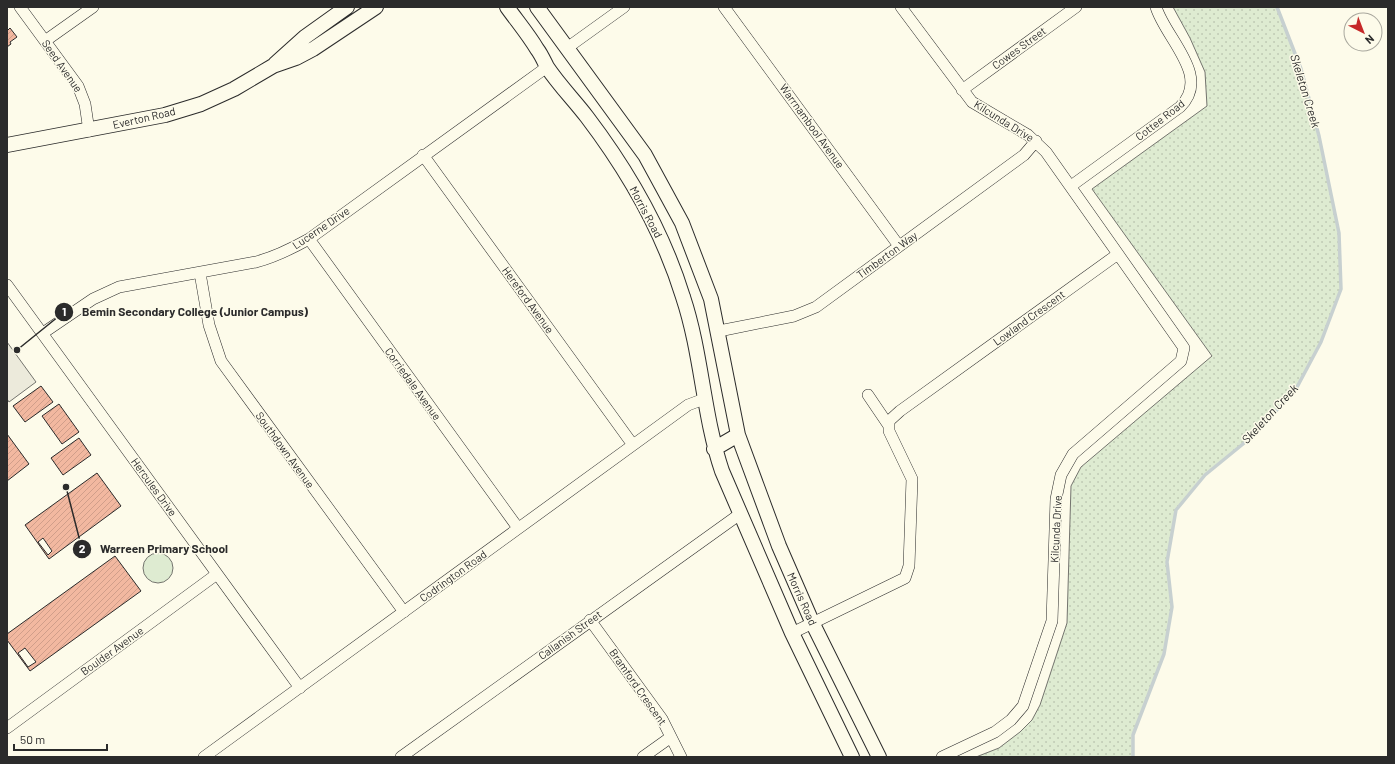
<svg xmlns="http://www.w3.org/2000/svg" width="1395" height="764" viewBox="0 0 1395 764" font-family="Barlow,sans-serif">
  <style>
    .grass { fill: #deebd1; stroke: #74746e }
    .park { fill: url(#park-dots); stroke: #74746e }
    .parking { fill: #eceadb; stroke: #74746e }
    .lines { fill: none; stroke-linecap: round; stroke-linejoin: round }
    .stream { stroke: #c7d0d0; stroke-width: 3.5 }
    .building { fill: url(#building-hatch); stroke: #2b2b2b; fill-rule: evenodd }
    .minor-casing { stroke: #2b2b2b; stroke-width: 12 }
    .tertiary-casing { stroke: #2b2b2b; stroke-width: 16 }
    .minor { stroke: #fdfbea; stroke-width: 11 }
    .tertiary { stroke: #fdfbea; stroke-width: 14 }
    .labels { text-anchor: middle; stroke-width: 3; stroke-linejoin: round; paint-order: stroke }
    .street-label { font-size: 11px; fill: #2b2b2b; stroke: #fdfbea }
    .water-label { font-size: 12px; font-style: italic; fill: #2b2b2b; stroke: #fdfbea }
    .leader { fill: none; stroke: #2b2b2b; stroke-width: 1.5 }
    .callout-dot { fill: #2b2b2b; stroke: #fdfbea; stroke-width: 1.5 }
    .mark-label { font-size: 12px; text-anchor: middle; font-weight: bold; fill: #fff }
    .callout-label { font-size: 12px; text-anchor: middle; font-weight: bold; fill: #2b2b2b; stroke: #fdfbea; stroke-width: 3; stroke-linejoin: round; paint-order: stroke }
  </style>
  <defs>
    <pattern id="park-dots" width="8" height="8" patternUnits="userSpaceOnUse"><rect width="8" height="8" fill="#deebd1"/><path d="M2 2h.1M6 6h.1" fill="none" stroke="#bfcab4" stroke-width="1.8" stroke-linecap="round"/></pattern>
    <pattern id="building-hatch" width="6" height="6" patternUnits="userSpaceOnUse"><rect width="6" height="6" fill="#f2b8a0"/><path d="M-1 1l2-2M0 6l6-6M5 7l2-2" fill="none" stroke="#d09e8a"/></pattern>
  </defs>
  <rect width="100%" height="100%" fill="#fdfbea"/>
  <path class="grass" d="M143 568a15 15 0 1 1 30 0a15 15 0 1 1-30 0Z"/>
  <path class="park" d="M1173,7H1277L1301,69L1319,136L1339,233L1341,289L1321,342L1296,389L1254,435L1205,475L1176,510L1167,562L1172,607L1164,654L1133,735V757H976L999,748L1020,732L1032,720L1040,705L1067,623L1071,486L1081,467L1212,356L1092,189L1207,106L1205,72L1190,38Z"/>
  <path class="parking" d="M7,342L36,382L9,402L7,399Z"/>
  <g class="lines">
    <path class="stream" d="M1133,757V735L1164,654L1172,607L1167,562L1176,510L1205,475L1254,435L1296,389L1321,342L1341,289L1339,233L1319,136L1301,69L1277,7"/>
  </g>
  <path class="building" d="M10,28L17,37L10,42L11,44L7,47V31Z
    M41,386L53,402L25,422L13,406Z
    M59,404L79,432L62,444L42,416Z
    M7,434L29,464L7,481Z
    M79,438L91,455L63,475L51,458Z
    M97,473L121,506L49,559L25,525ZM43,538L52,551L48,555L38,542Z
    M115,556L141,591L30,671L7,640V634ZM25,648L36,662L28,667L18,653Z"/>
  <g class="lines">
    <defs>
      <path id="minor" d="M20,7L78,86L85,104L89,131
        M724,7L899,246
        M45,41L93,7
        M567,48L624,7
        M962,90L1076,7
        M423,155L633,445
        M1071,186L1180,107C1212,76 1165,38 1156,7
        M309,239L518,528
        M200,273L209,325L221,361L404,612
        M7,285L300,688
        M719,331L794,316L816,307L1024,155L1036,141
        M43,333L93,299L119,287L256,262C275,257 291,249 309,239L547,67
        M868,395L889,426
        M590,620L662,719L681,757
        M792,633L905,578L909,566L912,479L889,431V421L900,411L1118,254L1046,152L1028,135L972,102L901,7
        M7,728L217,574
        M204,757L688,405L704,399
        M401,757L740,514
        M643,757L671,737
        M942,757L995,732L1011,720L1023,706L1052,621L1056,499L1061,475L1073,454L1181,361L1184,348L1118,254"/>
      <path id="tertiary" d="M507,7C517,21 528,34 537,49C541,54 544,61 547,67C559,85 574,100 587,117C628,171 663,232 683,297C702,354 703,415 722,471L792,633L852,757
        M537,7L645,155L682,223L711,299L738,435L779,546L813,624L879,757
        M275,64L305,37L347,7
        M7,145L165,115L201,104L234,89L273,66L296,58L313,49L376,7
        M714,449L738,435"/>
    </defs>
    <use href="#minor" class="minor-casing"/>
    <use href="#tertiary" class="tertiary-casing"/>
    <use href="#minor" class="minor"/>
    <use href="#tertiary" class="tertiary"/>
  </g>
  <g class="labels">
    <g class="street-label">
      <text transform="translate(1019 48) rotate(-36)" y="4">Cowes Street</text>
      <text transform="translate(62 66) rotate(55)" y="4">Seed Avenue</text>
      <text transform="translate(144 118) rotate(-13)" y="4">Everton Road</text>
      <text transform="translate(1160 120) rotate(-38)" y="4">Cottee Road</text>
      <text transform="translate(1004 121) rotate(32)" y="4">Kilcunda Drive</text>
      <text transform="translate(812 126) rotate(54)" y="4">Warrnambool Avenue</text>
      <text transform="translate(646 212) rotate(62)" y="4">Morris Road</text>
      <text transform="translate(321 228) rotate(-34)" y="4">Lucerne Drive</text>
      <text transform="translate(887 255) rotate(-36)" y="4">Timberton Way</text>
      <text transform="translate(528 300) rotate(54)" y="4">Hereford Avenue</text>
      <text transform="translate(1029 318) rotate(-36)" y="4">Lowland Crescent</text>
      <text transform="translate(413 384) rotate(54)" y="4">Corriedale Avenue</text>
      <text transform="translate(285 450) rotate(54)" y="4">Southdown Avenue</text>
      <text transform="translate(154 487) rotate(54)" y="4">Hercules Drive</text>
      <text transform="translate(1056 529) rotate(-87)" y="4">Kilcunda Drive</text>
      <text transform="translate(453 576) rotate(-36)" y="4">Codrington Road</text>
      <text transform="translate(802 599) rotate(66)" y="4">Morris Road</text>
      <text transform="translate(570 635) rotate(-36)" y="4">Callanish Street</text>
      <text transform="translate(112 651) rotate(-36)" y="4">Boulder Avenue</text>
      <text transform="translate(638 687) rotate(55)" y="4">Bramford Crescent</text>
    </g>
    <g class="water-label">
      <text transform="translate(1305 91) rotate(73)" y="4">Skeleton Creek</text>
      <text transform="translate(1270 414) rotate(-47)" y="4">Skeleton Creek</text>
    </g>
  </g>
  <path class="leader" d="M17 350L64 312M66 487L82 549"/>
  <g class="callout-dot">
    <circle cx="17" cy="350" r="4"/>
    <circle cx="66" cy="487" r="4"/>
    <circle cx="64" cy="312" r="10"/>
    <circle cx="82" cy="549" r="10"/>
  </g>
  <g class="mark-label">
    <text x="64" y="316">1</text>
    <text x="82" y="553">2</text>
  </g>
  <g class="callout-label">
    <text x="195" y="316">Bemin Secondary College (Junior Campus)</text>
    <text x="164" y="553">Warreen Primary School</text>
  </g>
  <rect width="1395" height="764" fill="none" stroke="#2b2b2b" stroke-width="16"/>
  <g transform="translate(1363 32) rotate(138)"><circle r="19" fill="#fdfbea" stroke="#a9a89e"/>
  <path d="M0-3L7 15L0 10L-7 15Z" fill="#c62828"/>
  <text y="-6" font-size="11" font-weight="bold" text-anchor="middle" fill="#2b2b2b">N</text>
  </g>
  <path d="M14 744v6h93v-6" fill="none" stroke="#2b2b2b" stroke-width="2"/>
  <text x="20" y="744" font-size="12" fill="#2b2b2b" stroke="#fdfbea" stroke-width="3" paint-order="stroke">50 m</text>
</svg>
